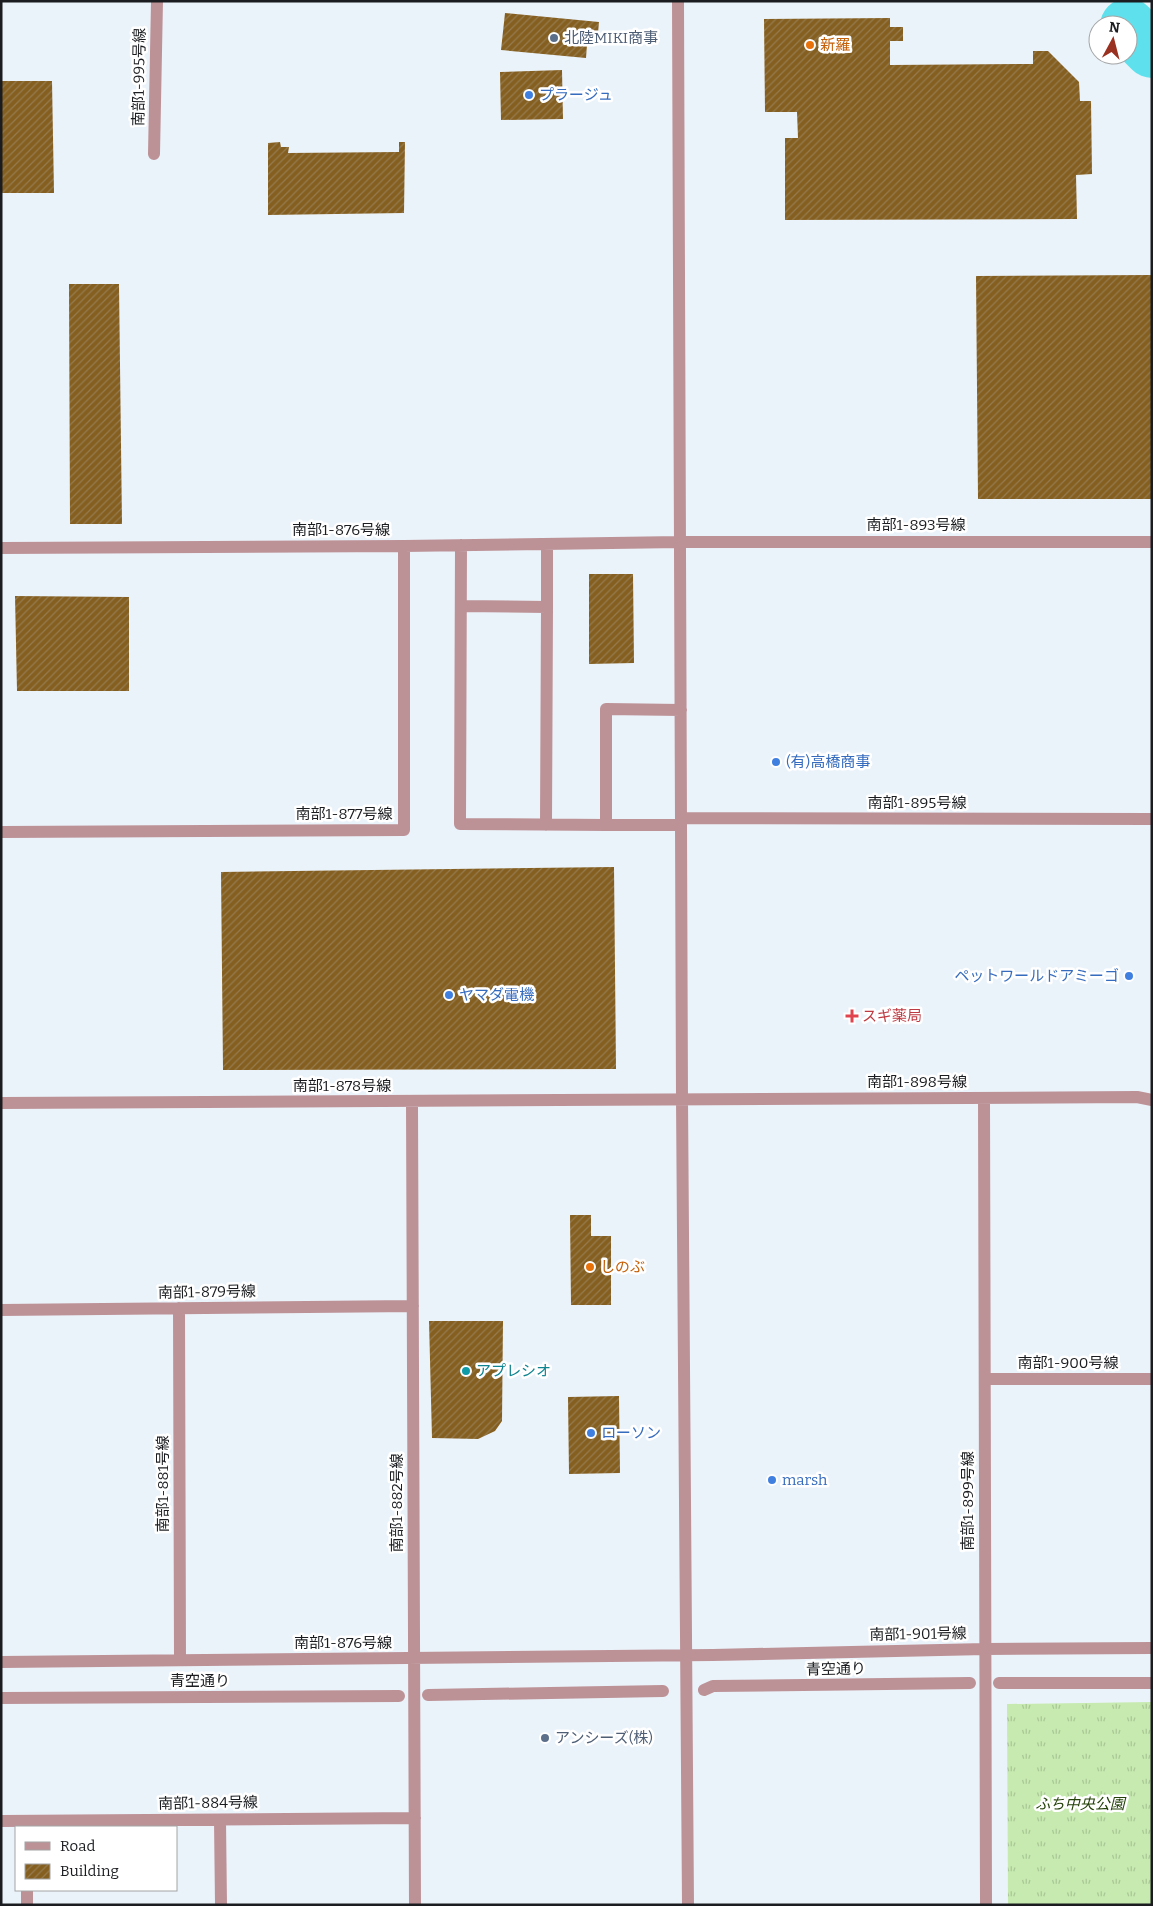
<svg xmlns="http://www.w3.org/2000/svg" width="1153" height="1906" viewBox="0 0 1153 1906" font-family="Bitter,'Noto Sans JP',serif">
  <style>
    .grass { fill: url(#grass-tufts) }
    .lines { fill: none; stroke-linecap: round; stroke-linejoin: round }
    .river { stroke: #5ee1ec; stroke-width: 56 }
    .building { fill: url(#building-hatch) }
    .minor { stroke: #bc9297; stroke-width: 12 }
    .service-dot { fill: #5c6f8a; stroke: #fff; stroke-width: 2 }
    .food-dot { fill: #e8710a; stroke: #fff; stroke-width: 2 }
    .shop-dot { fill: #3f7fe0; stroke: #fff; stroke-width: 2 }
    .health-dot { fill: #e0444e; stroke: #fff; stroke-width: 2 }
    .culture-dot { fill: #0f9aa8; stroke: #fff; stroke-width: 2 }
    .labels { text-anchor: middle; stroke-width: 5; stroke-linejoin: round; paint-order: stroke }
    .service-label { font-size: 15px; fill: #4e5e75; stroke: #fff; text-anchor: start }
    .food-label { font-size: 15px; fill: #c56008; stroke: #fff; text-anchor: start }
    .street-label { font-size: 15px; fill: #1a1c1f; stroke: #fff }
    .shop-label { font-size: 15px; fill: #366cbe; stroke: #fff; text-anchor: start }
    .health-label { font-size: 15px; fill: #be3a42; stroke: #fff; text-anchor: start }
    .culture-label { font-size: 15px; fill: #0d838f; stroke: #fff; text-anchor: start }
    .park-label { font-size: 15px; font-style: italic; fill: #244109; stroke: #fff }
  </style>
  <defs>
    <pattern id="grass-tufts" width="24" height="20" patternUnits="userSpaceOnUse" patternTransform="scale(1.25)"><rect width="24" height="20" fill="#c6eaaf"/><path d="M3 7l-1-3M5 7V3M7 7l1-3M15 17l-1-3M17 17v-4M19 17l1-3" fill="none" stroke="#aac896"/></pattern>
    <pattern id="building-hatch" width="6" height="6" patternUnits="userSpaceOnUse" patternTransform="scale(1.25)"><rect width="6" height="6" fill="#855f20"/><path d="M-1 1l2-2M0 6l6-6M5 7l2-2" fill="none" stroke="#957b4f"/></pattern>
  </defs>
  <rect width="100%" height="100%" fill="#ebf3fa"/>
  <path class="grass" d="M1152,1702V1905H1008L1007,1704Z"/>
  <g class="lines">
    <path class="river" d="M1128,26L1152,50"/>
  </g>
  <path class="building" d="M505,13L599,22L598,33L588,32L586,58L501,50Z
    M890,18V27H903V41H890V65L1033,64V51H1048L1079,82L1080,101H1091L1092,174L1076,175L1077,219L785,220V138H798L797,112H765L764,19Z
    M562,70L563,119L501,120L500,72Z
    M1,81H52L54,193H1Z
    M280,142L281,147H289L288,153L399,152V142H405L404,213L268,215V143Z
    M1152,275V499H978L976,276Z
    M69,284H119L122,524H70Z
    M589,574H633L634,663L589,664Z
    M15,596L129,597V691H17Z
    M614,867L616,1069L223,1070L221,872Z
    M570,1215H591V1236H611V1305H571Z
    M429,1321H503L502,1421L495,1431L478,1439L432,1438Z
    M619,1396L620,1473L569,1474L568,1397Z"/>
  <g class="lines">
    <path class="minor" d="M678,1L682,1099L688,1905
      M154,154L157,1
      M461,545L460,824L606,825V709L681,710
      M1,548L404,546L680,542H1152
      M461,606L547,607L546,825
      M547,607V544
      M681,818L1152,819
      M606,825H681
      M1,832L404,830V546
      M984,1098L986,1905
      M412,1102L415,1905
      M1,1103L1137,1097L1152,1100
      M179,1308L180,1660
      M1,1310L413,1306
      M985,1379H1152
      M1,1662L713,1655L985,1649L1152,1648
      M999,1683H1152
      M704,1690L713,1686L970,1683
      M428,1695L663,1691
      M1,1698L399,1696
      M220,1820L221,1905
      M1,1821L415,1818
      M27,1890V1905"/>
  </g>
  <g class="service-dot">
    <circle cx="554" cy="38" r="5"/>
    <circle cx="545" cy="1738" r="5"/>
  </g>
  <g class="food-dot">
    <circle cx="810" cy="45" r="5"/>
    <circle cx="590" cy="1267" r="5"/>
  </g>
  <g class="shop-dot">
    <circle cx="529" cy="95" r="5"/>
    <circle cx="776" cy="762" r="5"/>
    <circle cx="1129" cy="976" r="5"/>
    <circle cx="449" cy="995" r="5"/>
    <circle cx="591" cy="1433" r="5"/>
    <circle cx="772" cy="1480" r="5"/>
  </g>
  <path class="health-dot" d="M849.5 1008.5h5v5h5v5h-5v5h-5v-5h-5v-5h5z"/>
  <circle class="culture-dot" cx="466" cy="1371" r="5"/>
  <g class="labels">
    <g class="service-label">
      <text x="564" y="43">北陸MIKI商事</text>
      <text x="555" y="1743">アンシーズ(株)</text>
    </g>
    <g class="food-label">
      <text x="820" y="50">新羅</text>
      <text x="600" y="1272">しのぶ</text>
    </g>
    <g class="street-label">
      <text transform="translate(139 77) rotate(-89)" y="5">南部1-995号線</text>
      <text x="916" y="530">南部1-893号線</text>
      <text x="341" y="535">南部1-876号線</text>
      <text x="917" y="808">南部1-895号線</text>
      <text x="344" y="819">南部1-877号線</text>
      <text x="917" y="1087">南部1-898号線</text>
      <text x="342" y="1091">南部1-878号線</text>
      <text transform="translate(207 1292) rotate(-1)" y="5">南部1-879号線</text>
      <text x="1068" y="1368">南部1-900号線</text>
      <text transform="translate(163 1484) rotate(-90)" y="5">南部1-881号線</text>
      <text transform="translate(968 1501) rotate(-90)" y="5">南部1-899号線</text>
      <text transform="translate(397 1503) rotate(-90)" y="5">南部1-882号線</text>
      <text transform="translate(918 1634) rotate(-1)" y="5">南部1-901号線</text>
      <text x="343" y="1648">南部1-876号線</text>
      <text transform="translate(836 1669) rotate(-1)" y="5">青空通り</text>
      <text x="200" y="1686">青空通り</text>
      <text transform="translate(208 1803) rotate(-1)" y="5">南部1-884号線</text>
    </g>
    <g class="shop-label">
      <text x="539" y="100">プラージュ</text>
      <text x="786" y="767">(有)高橋商事</text>
      <text x="1119" y="981" text-anchor="end">ペットワールドアミーゴ</text>
      <text x="459" y="1000">ヤマダ電機</text>
      <text x="601" y="1438">ローソン</text>
      <text x="782" y="1485">marsh</text>
    </g>
    <g class="health-label">
      <text x="862" y="1021">スギ薬局</text>
    </g>
    <g class="culture-label">
      <text x="476" y="1376">アプレシオ</text>
    </g>
    <g class="park-label">
      <text x="1080" y="1809">ふち中央公園</text>
    </g>
  </g>
  <rect width="1153" height="1906" fill="none" stroke="#1a1c1f" stroke-width="5"/>
  <rect x="15" y="1826" width="162" height="65" fill="#ffffff" stroke="#a3a4a5"/>
  <rect x="25" y="1842" width="25" height="8" fill="#bc9297" stroke="#a3a4a5"/>
  <text x="60" y="1851" font-size="15" fill="#1a1c1f">Road</text>
  <rect x="25" y="1864" width="25" height="15" fill="url(#building-hatch)" stroke="#a3a4a5"/>
  <text x="60" y="1876" font-size="15" fill="#1a1c1f">Building</text>
  <g transform="translate(1113 40) rotate(7)"><circle r="24" fill="#ffffff" stroke="#a3a4a5"/>
  <path d="M0-4L9 19L0 12L-9 19Z" fill="#9a301f"/>
  <text y="-8" font-size="14" font-weight="bold" text-anchor="middle" fill="#1a1c1f">N</text>
  </g>
</svg>
